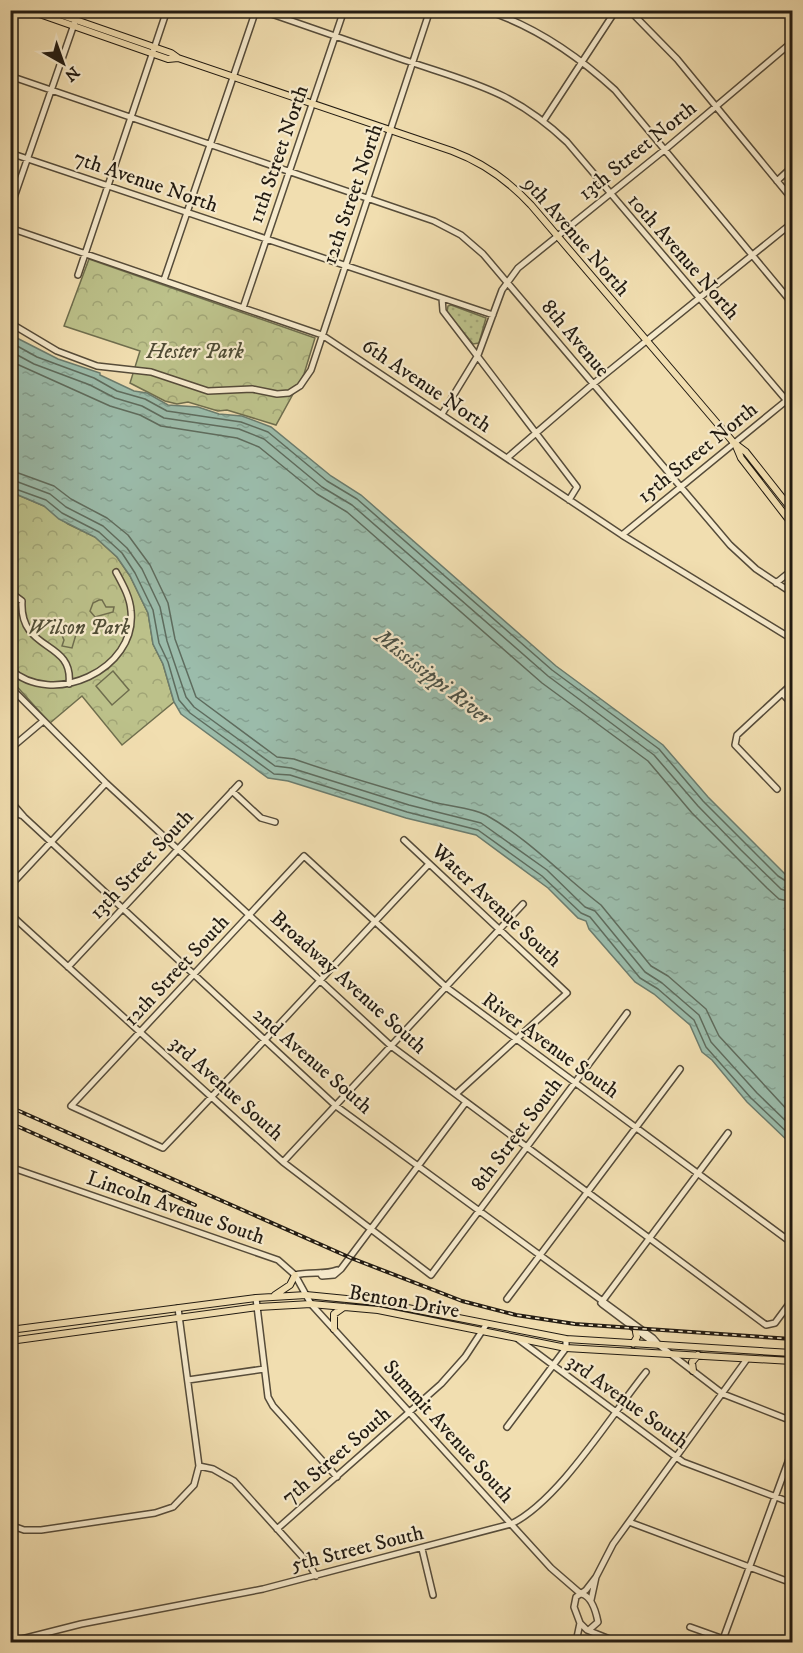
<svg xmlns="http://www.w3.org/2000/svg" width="803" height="1653" viewBox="0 0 803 1653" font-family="'IM FELL DW Pica',serif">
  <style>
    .grass { fill: url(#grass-dots); stroke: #6f6e4e; stroke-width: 1.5 }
    .park { fill: url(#park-crowns); stroke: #6f6e4e; stroke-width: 1.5 }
    .pitch { fill: #bcc18a; stroke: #6f6e4e; stroke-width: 1.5 }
    .water { fill: url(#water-ripples); stroke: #6b7c6e; stroke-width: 1.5 }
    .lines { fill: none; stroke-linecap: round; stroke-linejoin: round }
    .shore { stroke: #5e6c5e; stroke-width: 1.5 }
    .minor-casing { stroke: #564c3a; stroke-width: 8 }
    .major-casing { stroke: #221b12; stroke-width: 8 }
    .minor { stroke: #f6eacc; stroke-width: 5 }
    .major { stroke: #f1deb0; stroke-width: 6 }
    .rail-casing { stroke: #221b12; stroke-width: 4 }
    .rail { stroke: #f6eacc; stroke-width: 1.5; stroke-dasharray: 4.5; stroke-linecap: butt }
    .labels { text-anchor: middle; stroke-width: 4.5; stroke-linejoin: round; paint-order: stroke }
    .street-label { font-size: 21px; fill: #221b12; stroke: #f6eacc }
    .park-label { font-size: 21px; font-style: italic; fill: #504d36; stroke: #f6eacc }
    .water-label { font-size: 22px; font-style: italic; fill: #4c5348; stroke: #f6eacc }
  </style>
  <defs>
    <pattern id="grass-dots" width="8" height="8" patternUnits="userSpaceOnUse" patternTransform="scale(1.5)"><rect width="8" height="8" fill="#bcc18a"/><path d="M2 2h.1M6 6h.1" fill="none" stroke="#a1a576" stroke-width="1.8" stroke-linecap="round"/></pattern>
    <pattern id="park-crowns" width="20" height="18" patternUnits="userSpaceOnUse" patternTransform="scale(1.5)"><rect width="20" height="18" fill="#bcc18a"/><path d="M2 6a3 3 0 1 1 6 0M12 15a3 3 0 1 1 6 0" fill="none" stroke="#a1a576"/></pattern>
    <pattern id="water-ripples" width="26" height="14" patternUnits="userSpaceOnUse" patternTransform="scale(1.5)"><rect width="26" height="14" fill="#9bbcab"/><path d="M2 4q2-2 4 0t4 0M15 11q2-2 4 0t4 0" fill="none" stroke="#85a192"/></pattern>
  </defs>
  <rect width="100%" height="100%" fill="#f1deb0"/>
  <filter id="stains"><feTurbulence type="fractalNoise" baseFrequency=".00333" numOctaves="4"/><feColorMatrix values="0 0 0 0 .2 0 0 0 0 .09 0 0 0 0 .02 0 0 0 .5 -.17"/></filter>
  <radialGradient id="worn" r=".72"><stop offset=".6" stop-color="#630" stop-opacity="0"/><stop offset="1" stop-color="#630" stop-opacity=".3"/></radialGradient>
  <path class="grass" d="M451,305L486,318L479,343L473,344L447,312L448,306Z"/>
  <path class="park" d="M89,259L315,338L304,374L276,425L227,410L218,411L188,402L177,404L165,401L130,383L140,351L64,326Z
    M11,492L44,506L68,524L95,537L117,557L130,576L148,613L153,644L163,664L174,702L122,745L82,696L50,723L11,680Z"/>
  <path class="pitch" d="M99,600H102L106,607H114L113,612L95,617L90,611L93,603Z
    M64,627H70L77,631L72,648L62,646L64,640L61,633Z
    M113,671L129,690L112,705L96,686Z"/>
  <path class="water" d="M11,335L58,359L100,373V375L134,391L147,393L168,405L198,407L219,414L242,416L271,427L331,476L361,495L556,666L663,745L708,797L792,881V1145L747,1102L712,1060L702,1052L690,1025L654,994L635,982L589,929L586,921L578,918L548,888L476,835L406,818L288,781L268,778L181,714L174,702L163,664L153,644L148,613L130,576L117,557L95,537L59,519L44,506L11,492Z"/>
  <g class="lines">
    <path class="shore" d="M10,342L37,357L94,378L117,391L145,399L167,411L241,422L268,432L327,481L357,499L552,670L659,749L703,801L778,876L792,885
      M10,351L34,364L90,385L115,398L142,406L164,418L239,429L264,439L322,487L352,505L548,676L654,755L698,806L741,850L781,889L792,893
      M10,361L110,406L140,415L161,426L237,438L259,447L317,494L347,512L542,683L648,761L692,813L767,888L779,899L792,902
      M10,470L54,486L71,499L107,518L128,535L150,565L168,603L175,639L196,697L277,757L294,759C339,775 387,788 433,802C451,807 470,807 486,815C529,839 563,876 601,905L651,966L668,976L706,1009L719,1036L792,1115
      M10,479L50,494L66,507L103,526L127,548L142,569L160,607L167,641L186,697L194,707L275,766L291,768L409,805L481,823L547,870L585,907L595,911L645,972L662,983L699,1015L711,1042L757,1093L792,1127
      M10,487L46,500L62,513L99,532L122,553L135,573L153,610L159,643L168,662L179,700L190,713L274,774L290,775L407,812L478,830L542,876L581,913L590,917L640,978L658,989L694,1020L706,1047L751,1098L792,1137"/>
    <defs>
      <path id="minor" d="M260,10C308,27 356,43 404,60C472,83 512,90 567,142L787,401
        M485,10C535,26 577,55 615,90L792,303
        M629,10L677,59L792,199
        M10,76L434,221L461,235L483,254L730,545L756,569L792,593
        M544,120L616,10
        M10,153L493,315
        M777,181L792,167
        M10,209L79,10
        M10,228L322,335L622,535L792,639
        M78,275L167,10
        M164,280L256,10
        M442,298L443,311L577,487L569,500
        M243,308L344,10
        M10,323L57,351L97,366L151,372L208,391L252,389L277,394L289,393L300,386L311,370L430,10
        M442,414L478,355L502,290L518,268L668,147L792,42
        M507,458L593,384L792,223
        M622,535L792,396
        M776,583L792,570
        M10,592L22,601C19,653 74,639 69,684
        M10,669C52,708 137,670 131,611C130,597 123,585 116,572
        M10,687L106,783L391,1046L766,1325L775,1323L792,1300
        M782,693L792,704
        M10,749L42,722
        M777,789L735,745L737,735L792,684
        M232,791L261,818L275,822
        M10,801L24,817L336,1106L653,1338L659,1345L723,1394L792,1421
        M10,811L23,816
        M404,840L567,993L456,1094
        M429,864C340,958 253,1054 163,1148L71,1106L304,856L446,987L792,1243
        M10,886L106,783
        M10,914L283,1162L431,1275L627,1013
        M68,967L239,784
        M283,1162L523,904
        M10,1167L278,1260L295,1275L311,1304L551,1568L581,1594
        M320,1273L322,1276L334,1275L341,1269L466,1102
        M295,1275C309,1271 326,1275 337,1270
        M256,1298L268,1397L273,1406L337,1477
        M507,1299L680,1069
        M601,1303L728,1133
        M602,1304L654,1343
        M518,1339L683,1462L792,1503
        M188,1380L264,1369
        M507,1427L566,1348V1339
        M199,1466L213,1469L234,1481L309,1564L316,1576
        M629,1522L792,1583
        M10,1525L24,1530H41L155,1513L173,1507L194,1485L199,1466L178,1308
        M277,1529L441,1384L465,1357L486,1325
        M422,1549L433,1595
        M596,1577L613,1544L747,1359
        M582,1594C592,1597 596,1612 598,1622L590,1629
        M591,1600L596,1577L586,1590L576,1597L574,1607L580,1623L587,1630L617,1642
        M690,1627L732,1642
        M10,1642L81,1624L263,1589L511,1524C559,1501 611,1415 646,1372
        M576,1642L580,1623
        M722,1642L792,1451"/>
      <path id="major" d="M28,10L168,59L178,58
        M47,10L171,53L178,58L452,151C484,163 508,180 531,205L734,443L746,452L792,510
        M736,446L741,458L792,524
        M275,1295L290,1285L295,1275
        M334,1329V1314L344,1307
        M10,1330L256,1298L306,1295L377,1302L566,1339L792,1353
        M10,1341L258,1307L311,1304L378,1310L566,1348L792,1361
        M633,1344L637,1337L636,1332
        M693,1371L692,1362L698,1355"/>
    </defs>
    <use href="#minor" class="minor-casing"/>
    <use href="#major" class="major-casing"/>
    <use href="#minor" class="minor"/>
    <use href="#major" class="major"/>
    <defs>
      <path id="rail" d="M10,1107L351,1258L462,1301L516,1315L575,1324L792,1339
        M10,1123L195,1205"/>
    </defs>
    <use href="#rail" class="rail-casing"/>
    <use href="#rail" class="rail"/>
  </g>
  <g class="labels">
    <g class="street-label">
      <text transform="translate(637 150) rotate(-39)" y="7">13th Street North</text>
      <text transform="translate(278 154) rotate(-71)" y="7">11th Street North</text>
      <text transform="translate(146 181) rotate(19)" y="7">7th Avenue North</text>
      <text transform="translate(352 194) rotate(-71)" y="7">12th Street North</text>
      <text transform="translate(577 236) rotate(49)" y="7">9th Avenue North</text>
      <text transform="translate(684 256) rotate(49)" y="7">10th Avenue North</text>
      <text transform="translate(576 338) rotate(50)" y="7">8th Avenue</text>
      <text transform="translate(427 385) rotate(34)" y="7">6th Avenue North</text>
      <text transform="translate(697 452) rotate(-39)" y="7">15th Street North</text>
      <text transform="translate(141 864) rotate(-47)" y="7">13th Street South</text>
      <text transform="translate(497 905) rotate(43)" y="7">Water Avenue South</text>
      <text transform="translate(176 970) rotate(-47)" y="7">12th Street South</text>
      <text transform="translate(349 982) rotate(42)" y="7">Broadway Avenue South</text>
      <text transform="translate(551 1045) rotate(36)" y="7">River Avenue South</text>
      <text transform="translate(313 1060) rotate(41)" y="7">2nd Avenue South</text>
      <text transform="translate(227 1088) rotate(42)" y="7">3rd Avenue South</text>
      <text transform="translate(516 1134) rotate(-53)" y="7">8th Street South</text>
      <text transform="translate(176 1207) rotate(19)" y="7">Lincoln Avenue South</text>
      <text transform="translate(404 1301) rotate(10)" y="7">Benton Drive</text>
      <text transform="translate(628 1401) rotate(36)" y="7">3rd Avenue South</text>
      <text transform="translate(449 1431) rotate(48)" y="7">Summit Avenue South</text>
      <text transform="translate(336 1455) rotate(-41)" y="7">7th Street South</text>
      <text transform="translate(357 1548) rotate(-14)" y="7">5th Street South</text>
    </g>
    <g class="park-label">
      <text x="195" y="358">Hester Park</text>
      <text x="79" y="634">Wilson Park</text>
    </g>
    <g class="water-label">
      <text transform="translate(434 676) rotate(38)" y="8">Mississippi River</text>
    </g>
  </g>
  <rect width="803" height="1653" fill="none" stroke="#f1deb0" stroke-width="36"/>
  <rect x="12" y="12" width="779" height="1629" fill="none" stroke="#221b12" stroke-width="3"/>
  <rect x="18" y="18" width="767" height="1617" fill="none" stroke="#221b12" stroke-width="1.5"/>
  <g transform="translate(63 63) rotate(140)" stroke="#f6eacc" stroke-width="4.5" paint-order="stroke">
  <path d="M0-4.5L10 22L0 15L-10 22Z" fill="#221b12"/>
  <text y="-9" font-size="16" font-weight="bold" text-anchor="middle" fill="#221b12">N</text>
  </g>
  <rect width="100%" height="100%" filter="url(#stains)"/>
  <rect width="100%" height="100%" fill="url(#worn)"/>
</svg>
